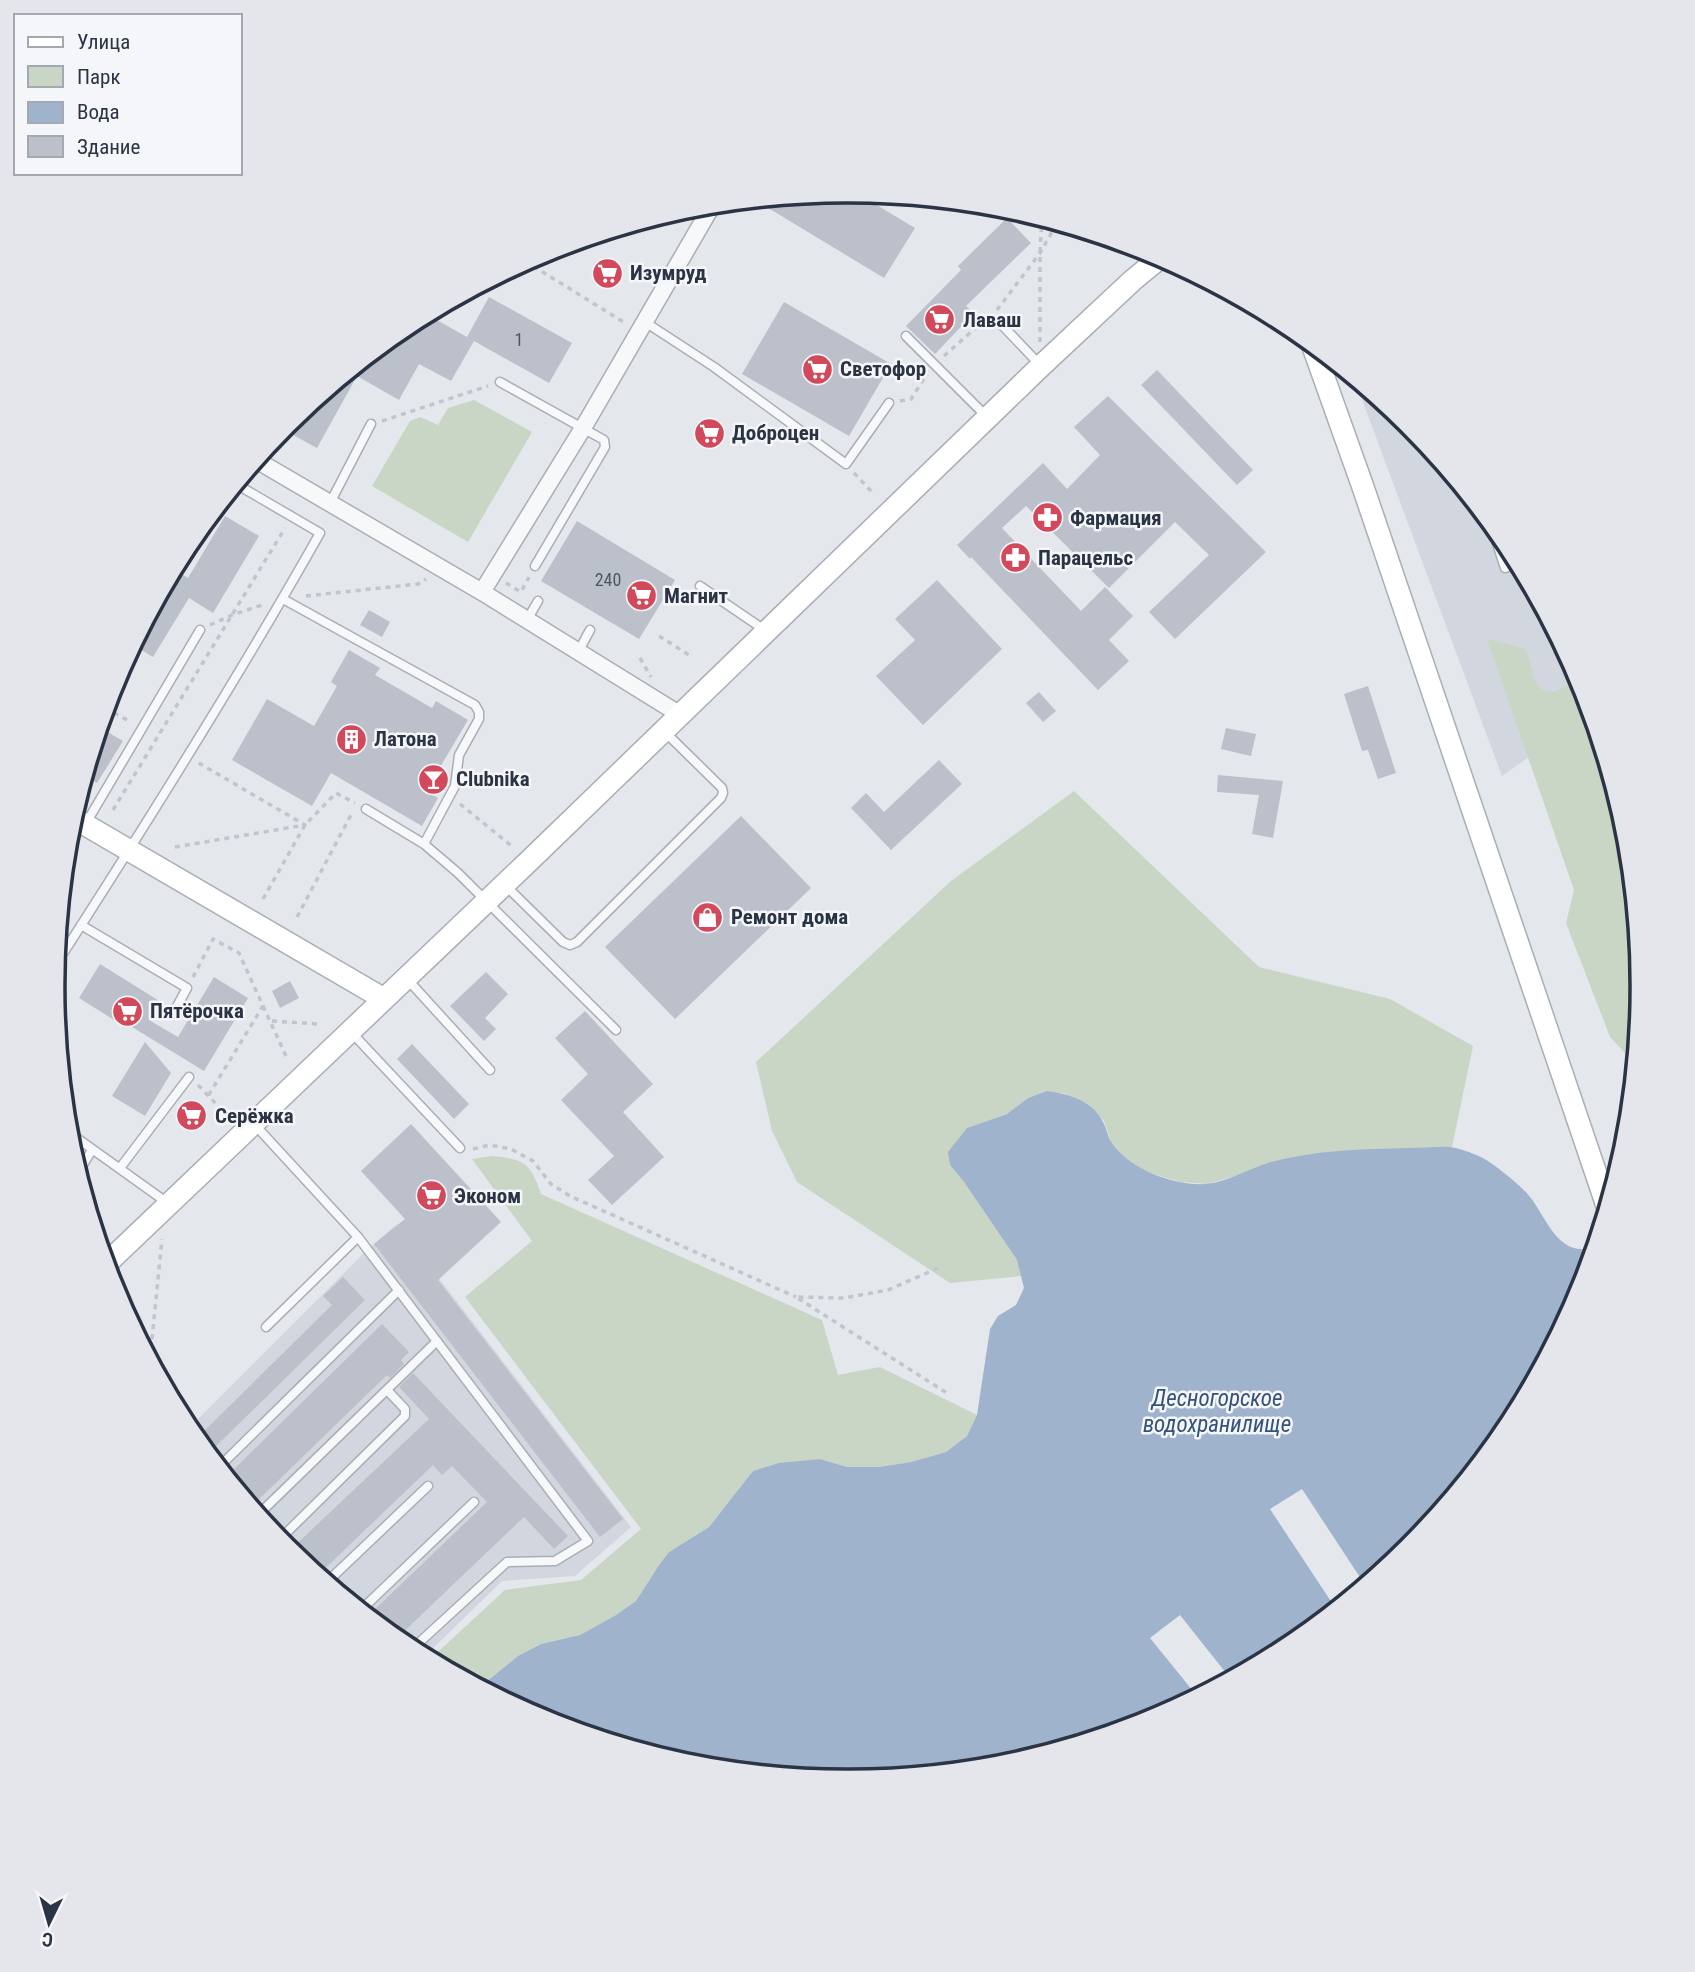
<svg xmlns="http://www.w3.org/2000/svg" width="1695" height="1972" viewBox="0 0 1695 1972" font-family="'Roboto Condensed',sans-serif">
  <style>
    .built { fill: #d2d6de }
    .green { fill: #c9d6c5 }
    .water { fill: #9fb4cc }
    .pier { fill: #e4e7ec }
    .building { fill: #bbc0ca }
    .lines { fill: none; stroke-linecap: round; stroke-linejoin: round }
    .lane-casing { stroke: #a9aeb7; stroke-width: 11 }
    .street-casing { stroke: #a9aeb7; stroke-width: 19 }
    .secondary-casing { stroke: #a9aeb7; stroke-width: 24 }
    .path { stroke: #c2c5cb; stroke-width: 3.5; stroke-dasharray: 5 5; stroke-linecap: butt }
    .lane { stroke: #f7f8fa; stroke-width: 8 }
    .street { stroke: #f7f8fa; stroke-width: 16 }
    .secondary { stroke: #fff; stroke-width: 21 }
    .labels { text-anchor: middle; stroke-width: 5; stroke-linejoin: round; paint-order: stroke }
    .number-label { font-size: 18px; fill: #4f5766 }
    .poi-label { font-size: 21px; font-weight: bold; fill: #2b3445; stroke: #f4f6f9; text-anchor: start }
    .water-label { font-size: 23px; font-style: italic; fill: #34527a; stroke: #f4f6f9 }
    .rim { fill: none; stroke: #2b3445; stroke-width: 3.5 }
  </style>
  <rect width="100%" height="100%" fill="#e4e7ec"/>
  <path class="built" d="M1354,378L1410,424L1509,545L1582,682L1591,712L1502,776Z
    M397,1224L631,1527L575,1576L502,1581L424,1657L405,1647L285,1548L188,1429L367,1250Z"/>
  <path class="green" d="M474,400L532,432L468,542L372,486L410,421L420,417L438,425L448,408Z
    M1487,639L1526,649L1535,681L1542,690L1554,692L1581,679L1582,682L1627,831L1642,986L1636,1056L1625,1053L1610,1037L1566,923L1574,890Z
    M1074,791L1259,967L1390,999L1473,1046L1452,1147L1416,1148L1235,1176L1207,1184L1181,1182L1146,1172L1124,1158L1111,1142L1104,1121L1088,1104L1067,1094L1048,1091L1028,1098L1007,1114L967,1128L950,1165L964,1182L1017,1260L1022,1276L950,1283L797,1182L772,1131L756,1062L951,881Z
    M492,1156C523,1159 531,1163 541,1194L822,1320L838,1375L880,1367L977,1415L967,1436L946,1452L911,1462L879,1467H847L820,1459L753,1471L709,1527L669,1552L659,1565L636,1601L616,1615L580,1635L541,1644L518,1656L480,1687L429,1660L505,1590L581,1580L641,1529L465,1297L532,1241L472,1159Z"/>
  <path class="water" d="M1047,1091C1070,1094 1094,1101 1104,1124C1107,1130 1108,1138 1112,1143C1130,1170 1175,1186 1206,1184C1228,1182 1250,1168 1271,1162C1316,1150 1362,1149 1408,1148C1422,1148 1437,1146 1450,1147C1459,1148 1472,1153 1481,1157C1493,1163 1522,1186 1530,1197C1547,1218 1558,1259 1595,1247L1582,1291L1508,1428L1409,1548L1289,1647L1151,1721L1002,1766L847,1781L692,1766L543,1720L480,1687L518,1656L541,1644L580,1635L616,1615L636,1601L659,1565L669,1552L709,1527L753,1471L779,1463L820,1459L847,1467H879L911,1462L946,1452L967,1436L977,1415L990,1329L998,1316L1016,1305L1024,1288L1017,1260L964,1182L950,1165L948,1152L967,1128L1007,1114L1028,1098Z"/>
  <path class="pier" d="M1302,1489L1365,1585L1336,1609L1270,1509Z
    M1180,1615L1230,1678L1197,1696L1150,1638Z"/>
  <path class="building" d="M848,191L855,192L915,228L884,278L755,200Z
    M1007,218L1031,243L966,306L974,313L935,354L906,326L961,270L958,266Z
    M605,257L622,267L609,288L593,279Z
    M489,297L572,343L549,383L474,341L451,381L419,364L399,400L357,376L317,448L282,429L406,325L426,314L467,337Z
    M784,302L891,364L849,436L742,374Z
    M1157,370L1253,470L1237,485L1141,385Z
    M1108,396L1266,552L1175,639L1149,612L1209,555L1175,522L1109,588L1026,506L1002,528L1081,611L1105,587L1133,616L1109,640L1129,661L1098,690L971,557L970,559L957,545L1043,463L1067,489L1100,455L1074,427Z
    M225,516L259,536L213,613L189,598L153,657L133,645L173,569L188,578Z
    M577,521L675,580L639,639L541,581Z
    M937,580L1002,649L923,725L876,676L915,640L895,619Z
    M369,610L390,622L382,637L360,625Z
    M349,650L380,668L375,675L432,708L436,701L468,720L426,791L438,798L422,826L331,773L312,806L232,760L267,699L314,726L337,686L331,682Z
    M1368,686L1396,773L1378,779L1368,750L1362,751L1344,694Z
    M1039,692L1056,711L1043,722L1026,703Z
    M99,727L123,741L97,783L85,775Z
    M1226,728L1256,734L1251,756L1221,749Z
    M939,760L962,784L891,850L851,808L866,793L884,812Z
    M1218,775L1283,781L1273,838L1252,834L1259,795L1217,792Z
    M741,816L811,888L675,1019L605,947Z
    M100,964L161,1002L149,1020L178,1037L214,977L248,998L204,1071L124,1022L122,1025L79,998Z
    M486,972L508,994L485,1018L496,1029L484,1041L450,1006Z
    M290,981L299,998L280,1008L272,991Z
    M585,1011L653,1084L623,1112L664,1157L612,1205L588,1180L614,1156L561,1100L588,1074L555,1038Z
    M145,1042L171,1073L145,1116L112,1096Z
    M412,1044L469,1104L454,1119L397,1059Z
    M195,1101L207,1115L188,1130L177,1117Z
    M411,1124L501,1222L438,1280L623,1519L600,1537L374,1244L405,1219L361,1171Z
    M343,1277L365,1300L208,1454L196,1439L332,1305L323,1296Z
    M382,1324L409,1352L401,1360L404,1364L390,1378L387,1375L251,1507L227,1476Z
    M413,1373L568,1536L554,1549L524,1517L396,1639L368,1616L487,1502L452,1466L442,1475L433,1465L318,1575L289,1551L429,1419L399,1387Z"/>
  <g class="lines">
    <defs>
      <path id="lane" d="M645,322L714,367L846,464L889,403
        M1000,323L1041,366
        M906,336L987,417
        M500,382L604,440L605,447L535,566
        M330,503L371,424
        M1490,522L1505,568L1519,563
        M700,586L766,631
        M283,599L475,705L479,712V719L459,755L455,786L424,844
        M527,620L538,601
        M578,652L590,630
        M366,809L424,844L458,873L616,1030
        M85,825L200,630
        M506,886L563,942L570,945L577,942L721,798L723,793L722,788L665,732
        M81,925L187,988L175,1010
        M56,947L64,952C152,815 240,675 320,533L236,484
        M408,980L490,1070
        M352,1033L460,1148
        M255,1125L358,1237L588,1541L555,1561L507,1562L411,1650
        M67,1131L169,1204
        M120,1168L189,1077
        M78,1173L92,1150
        M266,1327L358,1237
        M219,1467L399,1290
        M258,1515L437,1341
        M279,1540L405,1416V1409L387,1390
        M327,1582L428,1486
        M361,1610L474,1502"/>
      <path id="street" d="M256,460L482,592L679,714
        M482,592L583,428L713,204"/>
      <path id="secondary" d="M1312,344L1364,490L1607,1206
        M72,817L384,999
        M105,1265L529,861L1041,366L1133,280L1161,257"/>
    </defs>
    <use href="#lane" class="lane-casing"/>
    <use href="#street" class="street-casing"/>
    <use href="#secondary" class="secondary-casing"/>
    <path class="path" d="M525,261L625,323
      M997,310L1040,253L1057,223
      M1040,342V253L1042,218
      M944,356L988,317
      M900,401L911,399L927,374
      M382,421L488,386
      M854,473L872,492
      M506,583L521,592L529,577
      M306,596L418,584L426,579
      M210,625L232,615L265,604
      M659,636L689,655
      M640,658L651,677
      M105,708L131,722
      M460,804L514,848
      M113,810L285,528
      M175,847L305,825L197,762
      M263,899L305,825L336,793L355,803
      M297,917L353,811
      M193,977L213,939L239,953L263,1006L208,1096
      M263,1006L286,1056
      M272,1021L318,1024
      M198,1085L225,1113
      M473,1149L490,1145L511,1149L533,1161L551,1184L570,1196L796,1297
      M938,1268L888,1290L844,1298L796,1297L950,1395
      M150,1359L162,1239"/>
    <use href="#lane" class="lane"/>
    <use href="#street" class="street"/>
    <use href="#secondary" class="secondary"/>
  </g>
  <defs>
    <symbol id="supermarket-disc" viewBox="-11 -11 22 22"><circle r="9.5" fill="#d1495b" stroke="#f4f6f9"/><path d="M-6-5.5h2.5l.6 2H6L4.5 2H-2.5L-4.4-4H-6ZM-1.5 3.2a1.3 1.3 0 1 0 .1 0ZM3 3.2a1.3 1.3 0 1 0 .1 0Z" fill="#fff"/></symbol>
    <symbol id="pharmacy-disc" viewBox="-11 -11 22 22"><circle r="9.5" fill="#d1495b" stroke="#f4f6f9"/><path d="M-2-6h4v4h4v4h-4v4h-4v-4h-4v-4h4Z" fill="#fff"/></symbol>
    <symbol id="building-disc" viewBox="-11 -11 22 22"><circle r="9.5" fill="#d1495b" stroke="#f4f6f9"/><path d="M-4-6H4V6H1V3H-1V6H-4ZM-2.5-4.3h1.7v1.8h-1.7ZM.8-4.3h1.7v1.8H.8ZM-2.5-1h1.7V.8h-1.7ZM.8-1h1.7V.8H.8Z" fill="#fff"/></symbol>
    <symbol id="bar-disc" viewBox="-11 -11 22 22"><circle r="9.5" fill="#d1495b" stroke="#f4f6f9"/><path d="M-6-5H6L.8 .8V4.5H3.5V6h-7V4.5H-.8V.8Z" fill="#fff"/></symbol>
    <symbol id="shop-disc" viewBox="-11 -11 22 22"><circle r="9.5" fill="#d1495b" stroke="#f4f6f9"/><path d="M-5-2.5h2.3a2.7 3.5 0 0 1 5.4 0H5L5.5 6h-11ZM-1.5-2.5h3a1.5 2.3 0 0 0-3 0Z" fill="#fff"/></symbol>
  </defs>
  <g fill-rule="evenodd">
    <use href="#supermarket-disc" x="590" y="256" width="35" height="35"/>
    <use href="#supermarket-disc" x="922" y="302" width="35" height="35"/>
    <use href="#supermarket-disc" x="800" y="352" width="35" height="35"/>
    <use href="#supermarket-disc" x="692" y="416" width="35" height="35"/>
    <use href="#pharmacy-disc" x="1030" y="500" width="35" height="35"/>
    <use href="#pharmacy-disc" x="998" y="540" width="35" height="35"/>
    <use href="#supermarket-disc" x="624" y="578" width="35" height="35"/>
    <use href="#building-disc" x="334" y="722" width="35" height="35"/>
    <use href="#bar-disc" x="416" y="762" width="35" height="35"/>
    <use href="#shop-disc" x="690" y="900" width="35" height="35"/>
    <use href="#supermarket-disc" x="110" y="994" width="35" height="35"/>
    <use href="#supermarket-disc" x="174" y="1098" width="35" height="35"/>
    <use href="#supermarket-disc" x="414" y="1178" width="35" height="35"/>
  </g>
  <g class="labels">
    <g class="number-label">
      <text x="519" y="346">1</text>
      <text x="608" y="586">240</text>
    </g>
    <g class="poi-label">
      <text x="630" y="280">Изумруд</text>
      <text x="963" y="327">Лаваш</text>
      <text x="840" y="376">Светофор</text>
      <text x="732" y="440">Доброцен</text>
      <text x="1070" y="525">Фармация</text>
      <text x="1038" y="565">Парацельс</text>
      <text x="664" y="603">Магнит</text>
      <text x="374" y="746">Латона</text>
      <text x="456" y="786">Clubnika</text>
      <text x="731" y="924">Ремонт дома</text>
      <text x="150" y="1018">Пятёрочка</text>
      <text x="215" y="1123">Серёжка</text>
      <text x="454" y="1203">Эконом</text>
    </g>
    <g class="water-label">
      <text x="1217" y="1406">Десногорское<tspan x="1217" dy="26">водохранилище</tspan></text>
    </g>
  </g>
  <path d="M0 0H1695V1972H0ZM847 203H848A782 782 0 0 1 1630 985V987A782 782 0 0 1 848 1769H847A782 782 0 0 1 65 987V985A782 782 0 0 1 847 203Z" fill="#e4e6eb" fill-rule="evenodd"/>
  <path class="rim" d="M847 203H848A782 782 0 0 1 1630 985V987A782 782 0 0 1 848 1769H847A782 782 0 0 1 65 987V985A782 782 0 0 1 847 203Z"/>
  <rect x="14" y="14" width="228" height="161" fill="#f4f6f9" stroke="#a4a8b1" stroke-width="2"/>
  <rect x="28" y="37" width="35" height="10" fill="#ffffff" stroke="#a4a8b1" stroke-width="2"/>
  <text x="77" y="49" font-size="21" fill="#2b3445">Улица</text>
  <rect x="28" y="66" width="35" height="21" fill="#c9d6c5" stroke="#a4a8b1" stroke-width="2"/>
  <text x="77" y="84" font-size="21" fill="#2b3445">Парк</text>
  <rect x="28" y="102" width="35" height="21" fill="#9fb4cc" stroke="#a4a8b1" stroke-width="2"/>
  <text x="77" y="119" font-size="21" fill="#2b3445">Вода</text>
  <rect x="28" y="136" width="35" height="21" fill="#bbc0ca" stroke="#a4a8b1" stroke-width="2"/>
  <text x="77" y="154" font-size="21" fill="#2b3445">Здание</text>
  <g transform="translate(49 1923) rotate(185)" stroke="#f4f6f9" stroke-width="5" paint-order="stroke">
  <path d="M0-5L12 26L0 18L-12 26Z" fill="#2b3445"/>
  <text y="-10" font-size="19" font-weight="bold" text-anchor="middle" fill="#2b3445">С</text>
  </g>
</svg>
